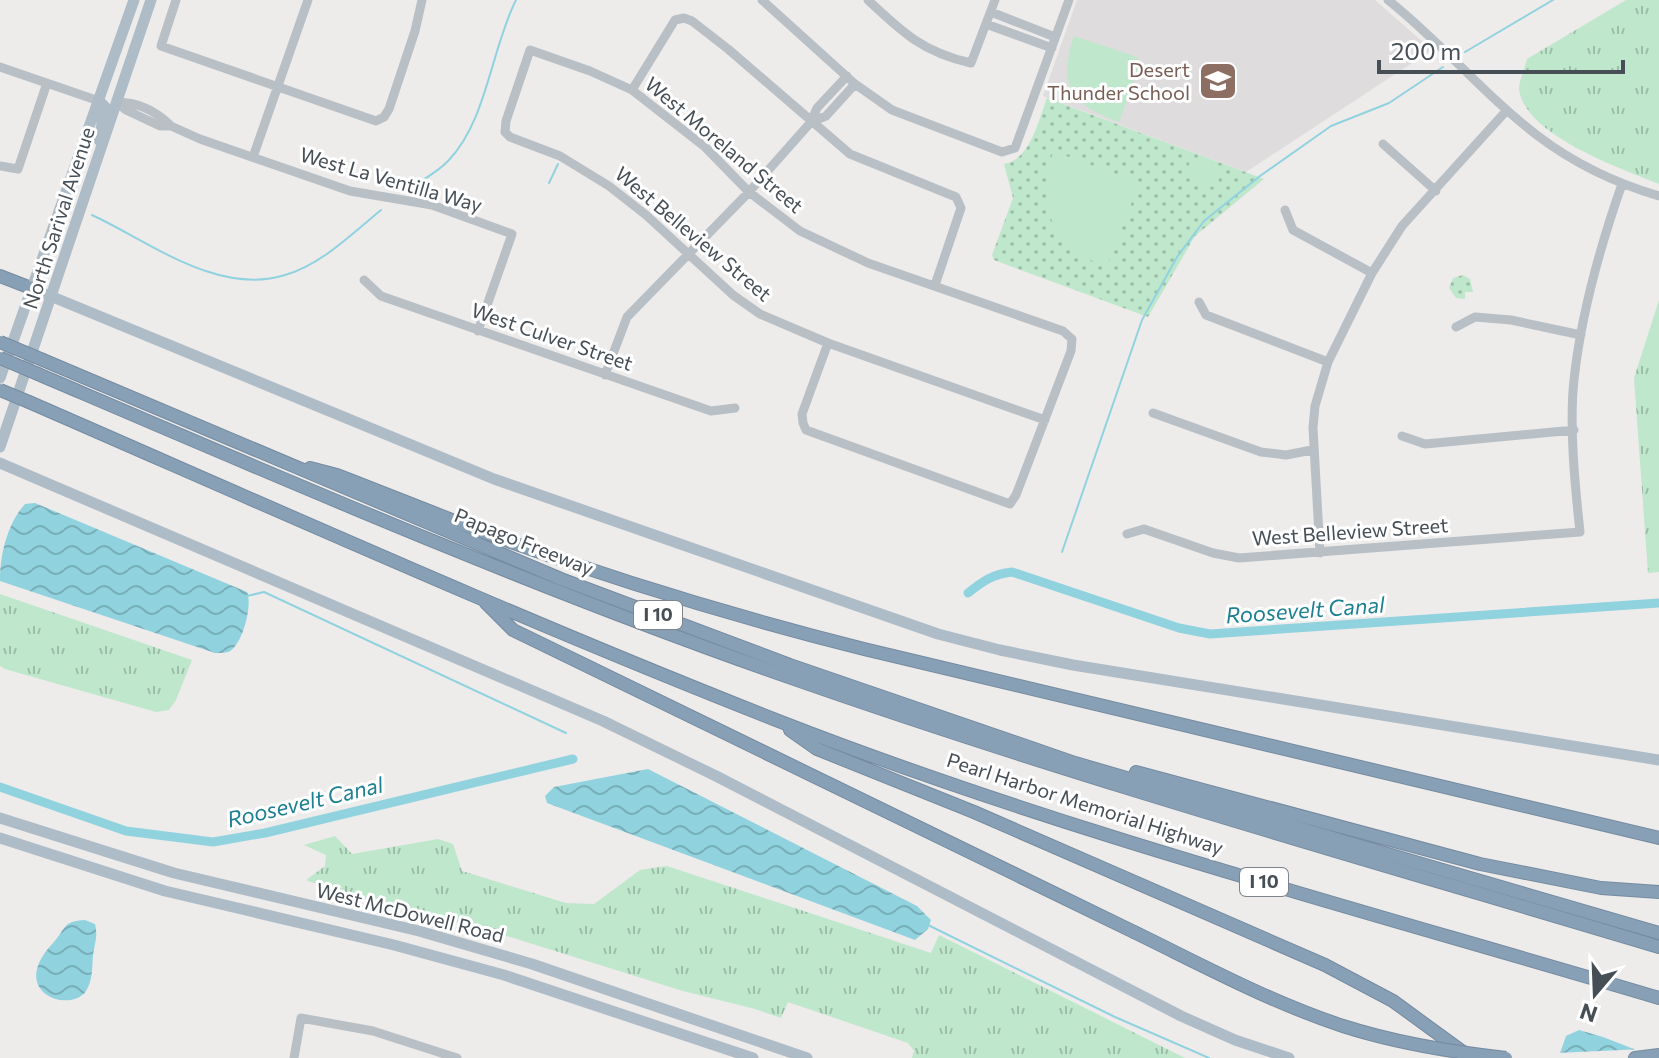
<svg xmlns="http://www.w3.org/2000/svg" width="1659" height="1058" viewBox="0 0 1659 1058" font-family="Commissioner,sans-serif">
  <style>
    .education { fill: #dfdcdd }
    .grass { fill: url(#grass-tufts) }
    .park { fill: url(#park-dots) }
    .pitch { fill: #bee7cc }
    .water { fill: url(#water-waves) }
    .pier { fill: #eeebeb }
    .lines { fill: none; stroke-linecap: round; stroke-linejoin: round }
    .stream { stroke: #90d3df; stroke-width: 2 }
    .canal { stroke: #90d3df; stroke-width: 9 }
    .highway-casing { stroke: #748ba0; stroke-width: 14 }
    .minor { stroke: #b8c0c6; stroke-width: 9 }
    .major { stroke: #aebcc7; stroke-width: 11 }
    .highway { stroke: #88a0b5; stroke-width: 12 }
    .highway-bridge-casing { stroke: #748ba0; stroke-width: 14; stroke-linecap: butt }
    .highway-bridge { stroke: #88a0b5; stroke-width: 12 }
    .labels { text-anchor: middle; stroke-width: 6; stroke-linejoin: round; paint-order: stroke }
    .shield { fill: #fff; stroke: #7e8489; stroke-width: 2 }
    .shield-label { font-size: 18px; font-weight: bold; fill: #464f56 }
    .education-label { font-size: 20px; fill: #785e54; stroke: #fff; text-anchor: end }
    .street-label { font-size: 20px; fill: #464f56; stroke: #fff }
    .water-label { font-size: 22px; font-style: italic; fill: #1d8092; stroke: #fff }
  </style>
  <defs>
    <pattern id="grass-tufts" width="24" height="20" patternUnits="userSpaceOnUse" patternTransform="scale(2)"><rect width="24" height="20" fill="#bee7cc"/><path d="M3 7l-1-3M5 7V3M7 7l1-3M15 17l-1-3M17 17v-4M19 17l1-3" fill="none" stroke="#9cbea8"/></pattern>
    <pattern id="park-dots" width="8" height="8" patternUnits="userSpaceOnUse" patternTransform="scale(2)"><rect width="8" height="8" fill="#bee7cc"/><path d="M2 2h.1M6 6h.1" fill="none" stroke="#9cbea8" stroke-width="1.8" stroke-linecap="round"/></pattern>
    <pattern id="water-waves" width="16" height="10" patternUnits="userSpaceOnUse" patternTransform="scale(2)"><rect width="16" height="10" fill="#90d3df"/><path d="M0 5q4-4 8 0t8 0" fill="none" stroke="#77aeb8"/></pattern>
  </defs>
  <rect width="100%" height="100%" fill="#eeebeb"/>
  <path class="education" d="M1077,0H1375L1432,50L1246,172L1043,96Z"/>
  <path class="grass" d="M1626,0H1659V184C1622,169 1524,135 1519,89C1519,81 1525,68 1527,59Z
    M1659,300V572L1648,573L1634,378Z
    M0,594L192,660L176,700L169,710L156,712L5,669L0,666Z
    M335,836L352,854L438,839L453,844L462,871L566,903L594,904L640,870L667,866L931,953L939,935L1185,1058H912L914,1051L908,1043L788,1002L781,1018L755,1009L683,991L494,932L340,893L306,880L325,866L326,855L304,845Z"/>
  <path class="park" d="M1047,98L1264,179L1195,236L1148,317L994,260L992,255L1013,198L1004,164C1031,159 1038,121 1047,98Z
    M1463,275L1470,279L1473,292H1465V299L1456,298L1449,288L1453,278Z"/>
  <path class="pitch" d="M1074,36L1137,57L1140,63L1119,122C1070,104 1058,85 1074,36Z
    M1053,151L1131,180L1136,191L1107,267C1049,247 1038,207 1053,151Z
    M1192,157L1223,168L1216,188L1184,177Z"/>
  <path class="water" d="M35,503L247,592C253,605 242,647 228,652C225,653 218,653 215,653L0,581C0,555 7,524 25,504Z
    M648,769L917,906L931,920L928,929L915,940L547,803L545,796L554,787Z
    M85,920L95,924C98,936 95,943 93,955C92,967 93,980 86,991C71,1014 6,993 53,943C66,929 62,921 85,920Z
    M1579,1030L1603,1037L1657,1058L1560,1053L1566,1036Z"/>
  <path class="pier" d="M1644,1049L1659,1055V1058H1558L1556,1053Z"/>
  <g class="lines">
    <path class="stream" d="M1465,52L1553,0
      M549,183L558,164
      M407,190C420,181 437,173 448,161C487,121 491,49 516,0
      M92,215C150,242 218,296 285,275C321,265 353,233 381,210
      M1062,552L1142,320L1177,257L1204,221L1260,176L1331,126L1389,103L1443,67
      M247,596L264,592L566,733
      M928,925L1115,1017L1209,1058"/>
    <path class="canal" d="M968,593C983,581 993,574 1012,572L1179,628L1210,634L1659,603
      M0,787L126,831L213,842L265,833L573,759"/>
    <defs>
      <path id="highway" d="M0,276L31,288
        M43,360L561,579L790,665L1075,763L1659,933
        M38,374C290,482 541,591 800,681C1083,780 1372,861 1659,947
        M29,402C277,510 524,621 776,720C1063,832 1363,910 1659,998
        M310,468L337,475C392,496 447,519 502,539C621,582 741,618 864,649L1659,838
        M486,603L513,630L1134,932
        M790,730L817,749L974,812L1325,965L1393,1001L1467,1055
        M1136,772L1480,864L1601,888L1659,892
        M1635,1058L1659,1055"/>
    </defs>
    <use href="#highway" class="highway-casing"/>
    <path class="minor" d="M176,0L161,46L376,121L384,117L389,109L415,31L422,0
      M762,0L855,84L892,110L1002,152L1015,148L1069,0
      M868,0C903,33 923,52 971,63L995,0
      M1388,0C1441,42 1484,95 1538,136C1575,164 1615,183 1659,196
      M991,12L1055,37
      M986,24L1052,48
      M0,67L99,101
      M632,90L675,20L684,18L692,21L728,49L850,154L956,197L961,208L935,285
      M116,102L126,110L160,126H171L200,139L350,191L432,205L512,234L478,331
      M116,102C137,102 156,111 171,126
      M811,122L826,116L855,84
      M1383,144L1436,191
      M253,157L308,0
      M0,166L18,169L47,83
      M1285,210L1293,230L1372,273
      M364,280L381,296L711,411L735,408
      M1199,302L1206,315L1328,362
      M1456,327L1475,317L1511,320L1581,335
      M828,343L802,414L803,423L806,430L1010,504L1016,495L1071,351L1072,339L1063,331L868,263L800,231L749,192L705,147L632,90L590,71L530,50L506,121L505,132L510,137L560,156L609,186L646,215L733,295L760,314L828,343L1045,420
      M605,375L627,317L749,192L811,122L817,108L847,76
      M1153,413L1261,452L1286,455L1312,450
      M1402,436L1425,444L1574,430
      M1127,534L1144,529L1213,553L1239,558L1580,532C1575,486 1569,425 1574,380C1581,313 1600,247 1622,184
      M1320,553L1313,428L1315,406L1328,362L1372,273L1402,226L1507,110
      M294,1058L301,1018L373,1031L457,1058"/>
    <path class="major" d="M99,140L105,107L99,101
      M31,288L494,479L938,634L1000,650L1073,665L1659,760
      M0,378L134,0
      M0,447L151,0
      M0,463L603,721L716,776L1181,1016L1235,1040L1289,1058
      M0,818L174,873L419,931L532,964L807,1058
      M0,838L165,891L394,945L504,975L753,1058"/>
    <use href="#highway" class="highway"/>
    <defs>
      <path id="highway-bridge" d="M0,342L43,360
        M0,358L38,374
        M0,390L29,402
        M1134,932C1202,965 1270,1002 1343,1026C1396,1043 1451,1052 1506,1058"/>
    </defs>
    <use href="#highway-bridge" class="highway-bridge-casing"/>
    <use href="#highway-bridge" class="highway-bridge"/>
  </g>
  <defs>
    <symbol id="school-square" viewBox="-11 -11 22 22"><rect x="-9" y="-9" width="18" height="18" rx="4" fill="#8d6e63" stroke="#fff"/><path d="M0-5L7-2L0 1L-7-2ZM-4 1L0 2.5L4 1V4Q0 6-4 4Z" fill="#fff"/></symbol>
  </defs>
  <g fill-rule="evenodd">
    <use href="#school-square" x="1196" y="59" width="44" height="44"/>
  </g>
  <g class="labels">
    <g class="shield">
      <rect x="634" y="601" width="48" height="28" rx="6"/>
      <rect x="1240" y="868" width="48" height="28" rx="6"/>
    </g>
    <g class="shield-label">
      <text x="658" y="621">I 10</text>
      <text x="1264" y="888">I 10</text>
    </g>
    <g class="education-label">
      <text x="1190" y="77">Desert<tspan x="1190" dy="23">Thunder School</tspan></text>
    </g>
    <g class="street-label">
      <text transform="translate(724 145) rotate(40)" y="7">West Moreland Street</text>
      <text transform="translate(391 180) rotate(16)" y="7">West La Ventilla Way</text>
      <text transform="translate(59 218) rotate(-72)" y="7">North Sarival Avenue</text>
      <text transform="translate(693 234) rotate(40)" y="7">West Belleview Street</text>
      <text transform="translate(552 337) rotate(19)" y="7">West Culver Street</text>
      <text transform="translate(1350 532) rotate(-4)" y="7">West Belleview Street</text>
      <text transform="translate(524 542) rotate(22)" y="7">Papago Freeway</text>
      <text transform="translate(1085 804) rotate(18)" y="7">Pearl Harbor Memorial Highway</text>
      <text transform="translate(410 913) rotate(14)" y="7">West McDowell Road</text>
    </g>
    <g class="water-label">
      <text transform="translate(1305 610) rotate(-4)" y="8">Roosevelt Canal</text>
      <text transform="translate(305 802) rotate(-13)" y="8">Roosevelt Canal</text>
    </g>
  </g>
  <g transform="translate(1595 994) rotate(199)" stroke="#ffffff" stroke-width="6" paint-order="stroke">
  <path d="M0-6L14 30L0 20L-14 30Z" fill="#464f56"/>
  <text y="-12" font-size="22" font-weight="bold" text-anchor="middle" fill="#464f56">N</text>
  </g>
  <path d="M1379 60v12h244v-12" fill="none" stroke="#464f56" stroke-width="4"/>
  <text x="1391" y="60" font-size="24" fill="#464f56" stroke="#ffffff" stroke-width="6" paint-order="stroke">200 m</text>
</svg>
